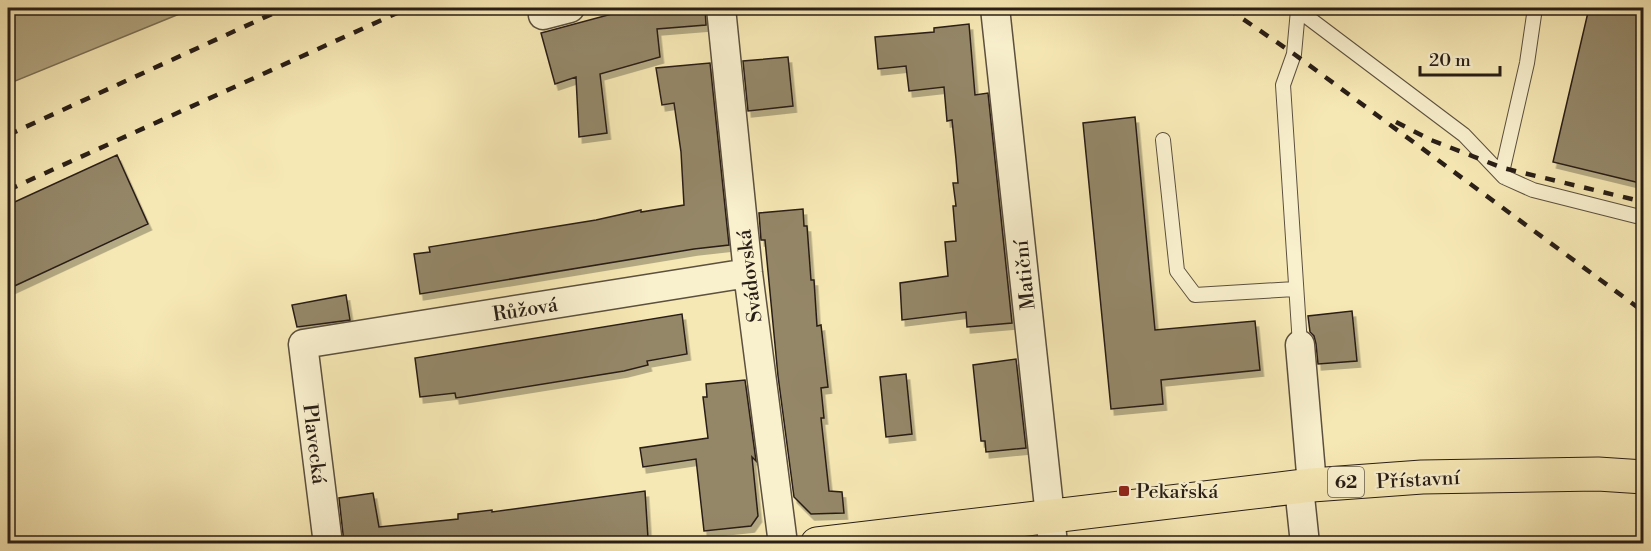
<svg xmlns="http://www.w3.org/2000/svg" width="1651" height="551" viewBox="0 0 1651 551" font-family="'Libre Bodoni',serif">
  <style>
    .water { fill: #b0a37e; stroke: #7a6e54; stroke-width: 1.5 }
    .building { fill: #948768; stroke: #291e16; stroke-width: 1.5; filter: url(#shadow) }
    .lines { fill: none; stroke-linecap: round; stroke-linejoin: round }
    .lane-casing { stroke: #5c503e; stroke-width: 16 }
    .street-casing { stroke: #5c503e; stroke-width: 31 }
    .primary-casing { stroke: #291e16; stroke-width: 35 }
    .lane { stroke: #f9f0ce; stroke-width: 14 }
    .street { stroke: #f9f0ce; stroke-width: 28 }
    .primary { stroke: #f6e8b4; stroke-width: 33 }
    .rail { stroke: #291e16; stroke-width: 4.5; stroke-dasharray: 10 10; stroke-linecap: butt }
    .poi-dot { fill: #8f2418; stroke: #f9f0ce; stroke-width: 2 }
    .labels { text-anchor: middle; stroke-width: 4.5; stroke-linejoin: round; paint-order: stroke }
    .shield { fill: #f9f0ce; stroke: #675d4d; stroke-width: 1.5 }
    .shield-label { font-size: 18px; font-weight: bold; fill: #291e16 }
    .street-label { font-size: 20px; fill: #291e16; stroke: #f9f0ce }
    .poi-label { font-size: 20px; fill: #291e16; stroke: #f9f0ce; text-anchor: start }
  </style>
  <defs>
    <filter id="shadow"><feDropShadow dx="3.5" dy="6" stdDeviation="0" flood-color="#0004"/></filter>
  </defs>
  <rect width="100%" height="100%" fill="#f6e8b4"/>
  <filter id="stains"><feTurbulence type="fractalNoise" baseFrequency=".00333" numOctaves="4"/><feColorMatrix values="0 0 0 0 .2 0 0 0 0 .09 0 0 0 0 .02 0 0 0 .5 -.17"/></filter>
  <radialGradient id="worn" r=".72"><stop offset=".6" stop-color="#630" stop-opacity="0"/><stop offset="1" stop-color="#630" stop-opacity=".3"/></radialGradient>
  <path class="water" d="M8,8H194L8,84Z"/>
  <path class="building" d="M634,8H705L706,25L657,29L660,57L600,74L607,133L579,137L576,77L555,84L541,33Z
    M1589,8H1644V184L1553,162Z
    M969,24L975,95L988,93L1012,323L967,327L966,312L902,320L900,283L948,276L945,242L956,241L953,206H956L953,183H958L956,159L952,120L947,121L944,87L909,91L906,66L878,69L875,37L934,32V28Z
    M788,57L793,106L748,111L743,61Z
    M710,63L729,245L694,249L420,294L414,254L430,252L429,247L596,220L641,210V212L684,205L681,152L674,103L662,105L656,68Z
    M1135,117L1155,330L1255,321L1260,370L1161,380L1163,404L1111,409L1083,123Z
    M117,155L148,224L8,289V205Z
    M803,209L804,226H807L811,280H814L817,326L821,325L828,387L821,388L824,418H821L829,491L842,492L844,513L811,514L794,497L778,376L765,240H761L759,213Z
    M346,295L350,320L297,327L292,305Z
    M1352,311L1357,361L1318,364L1316,344L1314,336L1310,332L1308,316Z
    M682,314L687,354L647,361L648,365L624,371L475,395L456,398L455,393L420,397L415,358Z
    M1016,359L1026,448L986,452L985,441H981L973,365Z
    M906,374L912,434L886,437L880,377Z
    M745,380L756,461L752,457L758,516L751,526L704,531L696,459L643,467L640,448L708,438L703,397H707L706,384Z
    M645,491L648,538L602,543H344L339,498L373,493L379,527L458,519V514L492,510V512Z"/>
  <g class="lines">
    <defs>
      <path id="lane" d="M1163,140L1177,271L1195,295L1295,289
        M1504,177L1503,168L1527,63L1535,8
        M1300,345L1283,85L1294,54L1298,10L1464,135L1504,177L1533,190L1644,218"/>
      <path id="street" d="M721,8L748,273L783,544
        M995,8L1053,544
        M543,15L570,8
        M1300,345L1312,485
        M1299,487L1305,544
        M328,544L303,344L748,273"/>
      <path id="primary" d="M817,544L1312,485L1422,477L1598,474L1644,477"/>
    </defs>
    <use href="#lane" class="lane-casing"/>
    <use href="#street" class="street-casing"/>
    <use href="#primary" class="primary-casing"/>
    <use href="#lane" class="lane"/>
    <use href="#street" class="street"/>
    <use href="#primary" class="primary"/>
    <path class="rail" d="M1227,8L1294,54L1644,312
      M1396,122L1431,140L1503,168L1644,202
      M8,135L285,8
      M8,190L408,8"/>
  </g>
  <rect class="poi-dot" x="1118" y="485" width="12" height="12" rx="3"/>
  <g class="labels">
    <rect class="shield" x="1328" y="467" width="36" height="30" rx="4.5"/>
    <g class="shield-label">
      <text x="1346" y="488">62</text>
    </g>
    <g class="street-label">
      <text transform="translate(1024 275) rotate(-96)" y="7">Matiční</text>
      <text transform="translate(749 276) rotate(-97)" y="7">Svádovská</text>
      <text transform="translate(525 309) rotate(-9)" y="7">Růžová</text>
      <text transform="translate(315 444) rotate(83)" y="7">Plavecká</text>
      <text transform="translate(1418 479) rotate(-3)" y="7">Přístavní</text>
    </g>
    <g class="poi-label">
      <text x="1136" y="498">Pekařská</text>
    </g>
  </g>
  <rect width="1651" height="551" fill="none" stroke="#f6e8b4" stroke-width="30"/>
  <rect x="9" y="9" width="1633" height="533" fill="none" stroke="#291e16" stroke-width="3"/>
  <rect x="15" y="15" width="1621" height="521" fill="none" stroke="#291e16" stroke-width="1.5"/>
  <path d="M1420 66v9h80v-9" fill="none" stroke="#291e16" stroke-width="3"/>
  <text x="1429" y="66" font-size="18" fill="#291e16" stroke="#f9f0ce" stroke-width="4.5" paint-order="stroke">20 m</text>
  <rect width="100%" height="100%" filter="url(#stains)"/>
  <rect width="100%" height="100%" fill="url(#worn)"/>
</svg>
